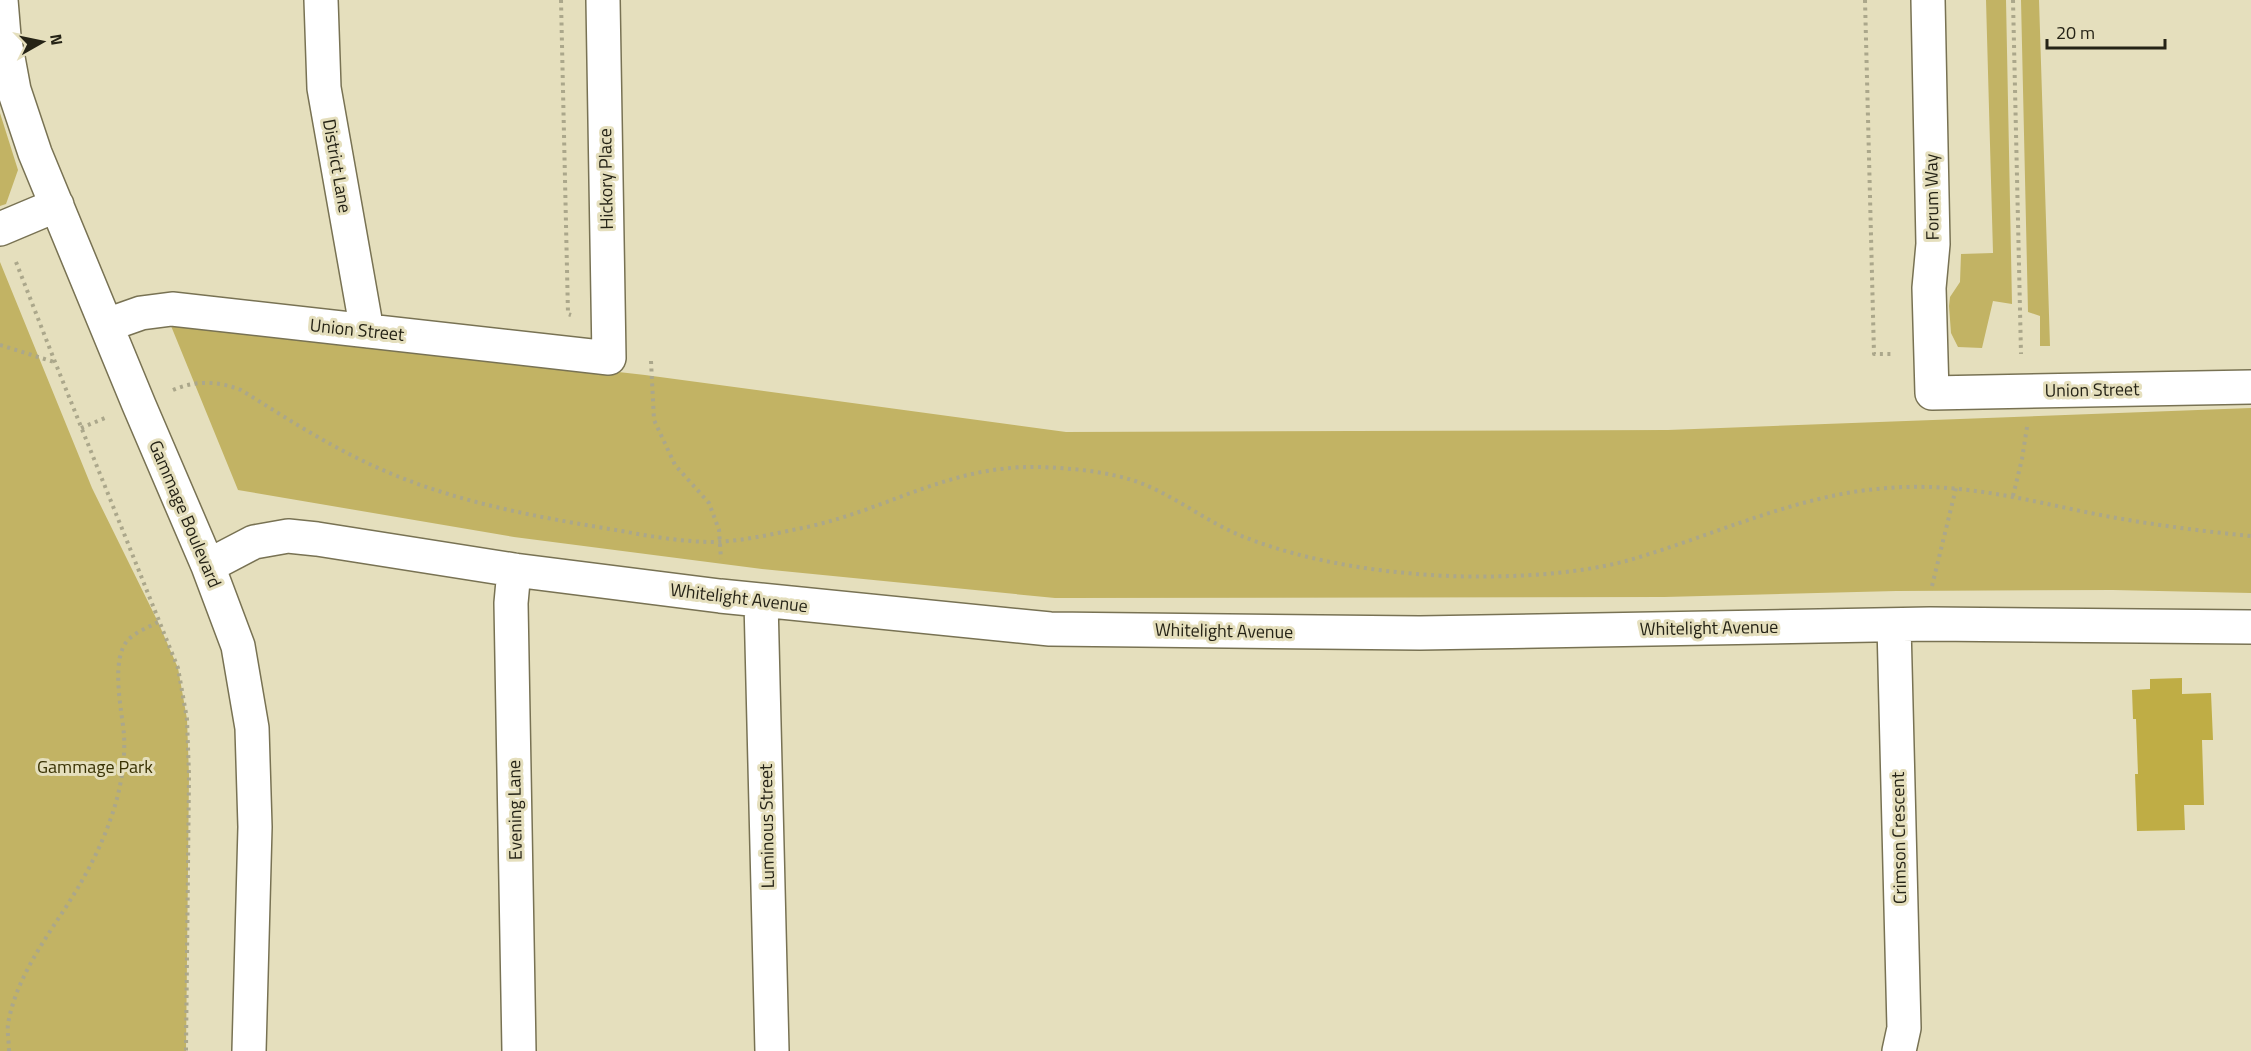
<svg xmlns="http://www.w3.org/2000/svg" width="2251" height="1051" viewBox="0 0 2251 1051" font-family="'Titillium Web',sans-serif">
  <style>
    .green { fill: #c2b364 }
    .building { fill: #bfad45 }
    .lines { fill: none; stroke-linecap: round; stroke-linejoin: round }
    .minor-casing { stroke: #787253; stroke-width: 36 }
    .path { stroke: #aba78b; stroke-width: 4; stroke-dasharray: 3 4.5; stroke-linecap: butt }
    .minor { stroke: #fff; stroke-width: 33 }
    .labels { text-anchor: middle; stroke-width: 6; stroke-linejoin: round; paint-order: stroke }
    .street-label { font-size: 18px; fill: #252316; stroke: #e5dfbd }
    .park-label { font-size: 18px; fill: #383103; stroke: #e5dfbd }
  </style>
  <rect width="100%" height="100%" fill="#e5dfbd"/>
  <path class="green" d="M1986,0H2006L2012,304L1993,301L1982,348L1958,347L1951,333L1949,306L1950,297L1960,282L1961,254L1993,253Z
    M2021,0H2039L2050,346H2040V316L2028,312Z
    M0,113L18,170L6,204L0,206Z
    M0,262L92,488L158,622L178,668L187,719L189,775L186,1051H0Z
    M169,321L645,375L1066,432L1668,430L2251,408V593L2113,590L1896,591L1664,597L1055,598L762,569L514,537L238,490Z"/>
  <path class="building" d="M2182,678V694L2211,693L2213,740H2202L2204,805H2184L2185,830L2137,831L2135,774H2138L2136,719H2133L2132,690L2150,689V679Z"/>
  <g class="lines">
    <defs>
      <path id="minor" d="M1,0L4,36L14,90L35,153L139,405L208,566L238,646L252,728L255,827L249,1051
        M321,0L324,88L367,331
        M1928,0L1933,244L1929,288L1932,393L2251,387
        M0,229L57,205
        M107,325L141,313L172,309L609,358L603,0
        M208,566L254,542L288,536L317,539L514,570L720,596L1050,629L1420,633L1930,624L2251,627
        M514,570L511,603L519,1051
        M761,601L772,1051
        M1894,625L1904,1028L1899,1051"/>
    </defs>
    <use href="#minor" class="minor-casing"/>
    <path class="path" d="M561,0L568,314L571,315
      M1865,0L1874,354H1893
      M2013,0L2021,354
      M16,262L55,362L178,668L187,719L189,775L186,1051
      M0,345L54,362
      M651,361L654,420L675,465L709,503L719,530L721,559
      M173,390C196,380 218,381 241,390C280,414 318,439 359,459C437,498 524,515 610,529C644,535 679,542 714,542C745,541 777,533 807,527C889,509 950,465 1039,467C1069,468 1103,471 1132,480C1170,492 1206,522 1244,537C1308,562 1381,573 1449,576C1505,578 1573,575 1626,561C1714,536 1797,494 1888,488C1959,482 2027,500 2095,514C2147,524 2199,531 2251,536
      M81,428L105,418
      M2013,496L2022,459L2027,427
      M1932,586L1956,488
      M9,1051C9,1042 7,1032 8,1024C17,972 53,930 79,886C105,841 127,789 124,735C122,710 109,656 130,638C138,631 149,627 158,622"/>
    <use href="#minor" class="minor"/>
  </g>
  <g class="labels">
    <g class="street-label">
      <text transform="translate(337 166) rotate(80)" y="6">District Lane</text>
      <text transform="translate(606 179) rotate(-91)" y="6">Hickory Place</text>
      <text transform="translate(1932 197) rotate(-91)" y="6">Forum Way</text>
      <text transform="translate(357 330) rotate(6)" y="6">Union Street</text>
      <text transform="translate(2092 390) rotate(-1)" y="6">Union Street</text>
      <text transform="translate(185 514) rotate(67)" y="6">Gammage Boulevard</text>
      <text transform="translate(739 598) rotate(7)" y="6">Whitelight Avenue</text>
      <text transform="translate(1709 628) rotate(-1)" y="6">Whitelight Avenue</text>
      <text transform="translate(1224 631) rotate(1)" y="6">Whitelight Avenue</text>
      <text transform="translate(515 810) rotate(-91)" y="6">Evening Lane</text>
      <text transform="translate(767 826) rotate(-91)" y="6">Luminous Street</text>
      <text transform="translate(1899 838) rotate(-91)" y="6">Crimson Crescent</text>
    </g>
    <g class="park-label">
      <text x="95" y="773">Gammage Park</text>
    </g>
  </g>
  <g transform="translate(42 42) rotate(81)" stroke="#e5dfbd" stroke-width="4.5" paint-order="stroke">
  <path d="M0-4.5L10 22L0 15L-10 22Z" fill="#252316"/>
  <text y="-9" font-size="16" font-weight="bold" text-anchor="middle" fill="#252316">N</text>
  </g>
  <path d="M2047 39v9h118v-9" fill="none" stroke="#252316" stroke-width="3"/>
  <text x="2056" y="39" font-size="18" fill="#252316" stroke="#e5dfbd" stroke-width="4.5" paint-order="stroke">20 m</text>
</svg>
